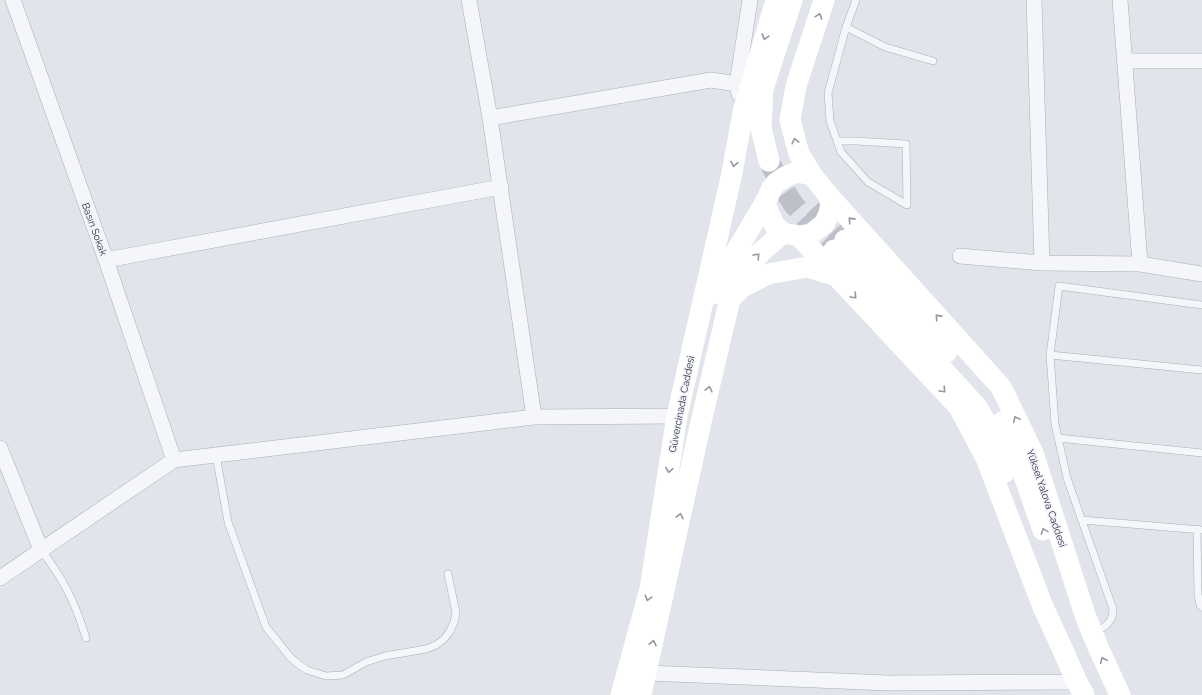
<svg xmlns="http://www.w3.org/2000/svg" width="1202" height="695" viewBox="0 0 1202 695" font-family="Raleway,sans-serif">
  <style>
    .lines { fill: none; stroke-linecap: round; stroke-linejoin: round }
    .secondary-tunnel { stroke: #bdc0c9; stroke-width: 21; stroke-dasharray: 21 10; stroke-linecap: butt }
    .lane-casing { stroke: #aaadb9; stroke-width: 8 }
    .street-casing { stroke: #aaadb9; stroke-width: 16 }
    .lane { stroke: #f5f6f9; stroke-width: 7 }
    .street { stroke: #f5f6f9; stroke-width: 15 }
    .secondary { stroke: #fff; stroke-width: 21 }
    .oneway { stroke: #9496a1 }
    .labels { text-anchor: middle; stroke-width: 3; stroke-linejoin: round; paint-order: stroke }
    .street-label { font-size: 10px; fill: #292e43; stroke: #f2f3f8 }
  </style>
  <rect width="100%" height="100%" fill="#e2e4eb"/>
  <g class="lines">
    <path class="secondary-tunnel" d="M771,165L782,187L794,205L834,250
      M814,207L845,240"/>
    <defs>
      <path id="lane" d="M846,27L885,47L933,61
        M837,141H856L906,144L907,205L868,182L841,152L830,121L828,93L846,27L856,0
        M1050,355L1202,370
        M1058,438L1202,453
        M216,455L228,522L266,627L290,657L298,664L307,670L326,676L343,675L366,662L385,656L426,649L436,645L444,639L450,631L454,622L456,613L448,574
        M1082,520L1202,530
        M1197,529L1198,594L1200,605L1202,607
        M41,550C64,580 75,602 86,638
        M1093,633C1105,627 1113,623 1113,609L1067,478L1055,424L1050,355L1059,286L1202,305"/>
      <path id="street" d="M13,0L106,260L174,460
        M469,0L490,118L534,417
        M1034,0L1042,263
        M1120,0L1140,264
        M1125,61H1202
        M739,94L737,84L750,0
        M490,118L711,80L737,84
        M960,256L1042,263L1140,264L1202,274
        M106,260L501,187
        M0,448L41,550
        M0,578L174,460L534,417L677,416
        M647,673L888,683L1077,682"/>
    </defs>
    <use href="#lane" class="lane-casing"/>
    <use href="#street" class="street-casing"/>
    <use href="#lane" class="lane"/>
    <use href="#street" class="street"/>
    <path class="secondary" d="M769,161L761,128L763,89L792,0
      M797,172L812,175L828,195L831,205L828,216L824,224L811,234L799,236L783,233L775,226L769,214L765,203L772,188L776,183L785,177Z
      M812,175L799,154L790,120L796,86L824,0
      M828,195L1001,387L1033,453L1085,615L1098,647L1120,695
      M799,236L959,407L986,458L1043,607L1062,648L1077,682L1084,695
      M845,240L947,352
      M834,250L977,407L993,435L1005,472
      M713,294L719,280L765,203
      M732,297L742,287L768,274L807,267L834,275
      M1002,422L1010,436L1043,530
      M621,695L650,589L677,416L732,173L743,112L776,0
      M641,695L701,422L730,299L743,272L760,253L783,233"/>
  </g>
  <defs><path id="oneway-chevron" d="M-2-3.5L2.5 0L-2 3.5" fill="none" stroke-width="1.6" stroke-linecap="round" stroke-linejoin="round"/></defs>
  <g class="oneway">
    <use href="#oneway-chevron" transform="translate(819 16) rotate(-72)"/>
    <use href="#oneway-chevron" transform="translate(765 37) rotate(106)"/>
    <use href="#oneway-chevron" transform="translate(795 141) rotate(-104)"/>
    <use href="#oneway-chevron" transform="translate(734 164) rotate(100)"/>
    <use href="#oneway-chevron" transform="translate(851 220) rotate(-132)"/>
    <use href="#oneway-chevron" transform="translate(757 256) rotate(-47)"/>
    <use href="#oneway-chevron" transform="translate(854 296) rotate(47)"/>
    <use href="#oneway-chevron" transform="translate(938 317) rotate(-132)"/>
    <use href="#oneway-chevron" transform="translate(709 389) rotate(-76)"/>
    <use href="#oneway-chevron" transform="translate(943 390) rotate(47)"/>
    <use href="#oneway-chevron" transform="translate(1016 419) rotate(-116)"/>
    <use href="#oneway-chevron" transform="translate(669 470) rotate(99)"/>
    <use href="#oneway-chevron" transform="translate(680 516) rotate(-78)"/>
    <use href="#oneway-chevron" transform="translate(1044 531) rotate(-110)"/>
    <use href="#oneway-chevron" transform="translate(648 598) rotate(105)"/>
    <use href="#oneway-chevron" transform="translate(653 643) rotate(-78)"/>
    <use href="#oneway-chevron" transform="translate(1103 660) rotate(-115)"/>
  </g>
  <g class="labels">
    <g class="street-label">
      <text transform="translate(95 229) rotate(70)" y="4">Basın Sokak</text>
      <text transform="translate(681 404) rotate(-79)" y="4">Güvercinada Caddesi</text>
      <text transform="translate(1047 498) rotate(71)" y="4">Yüksel Yalova Caddesi</text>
    </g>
  </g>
</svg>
